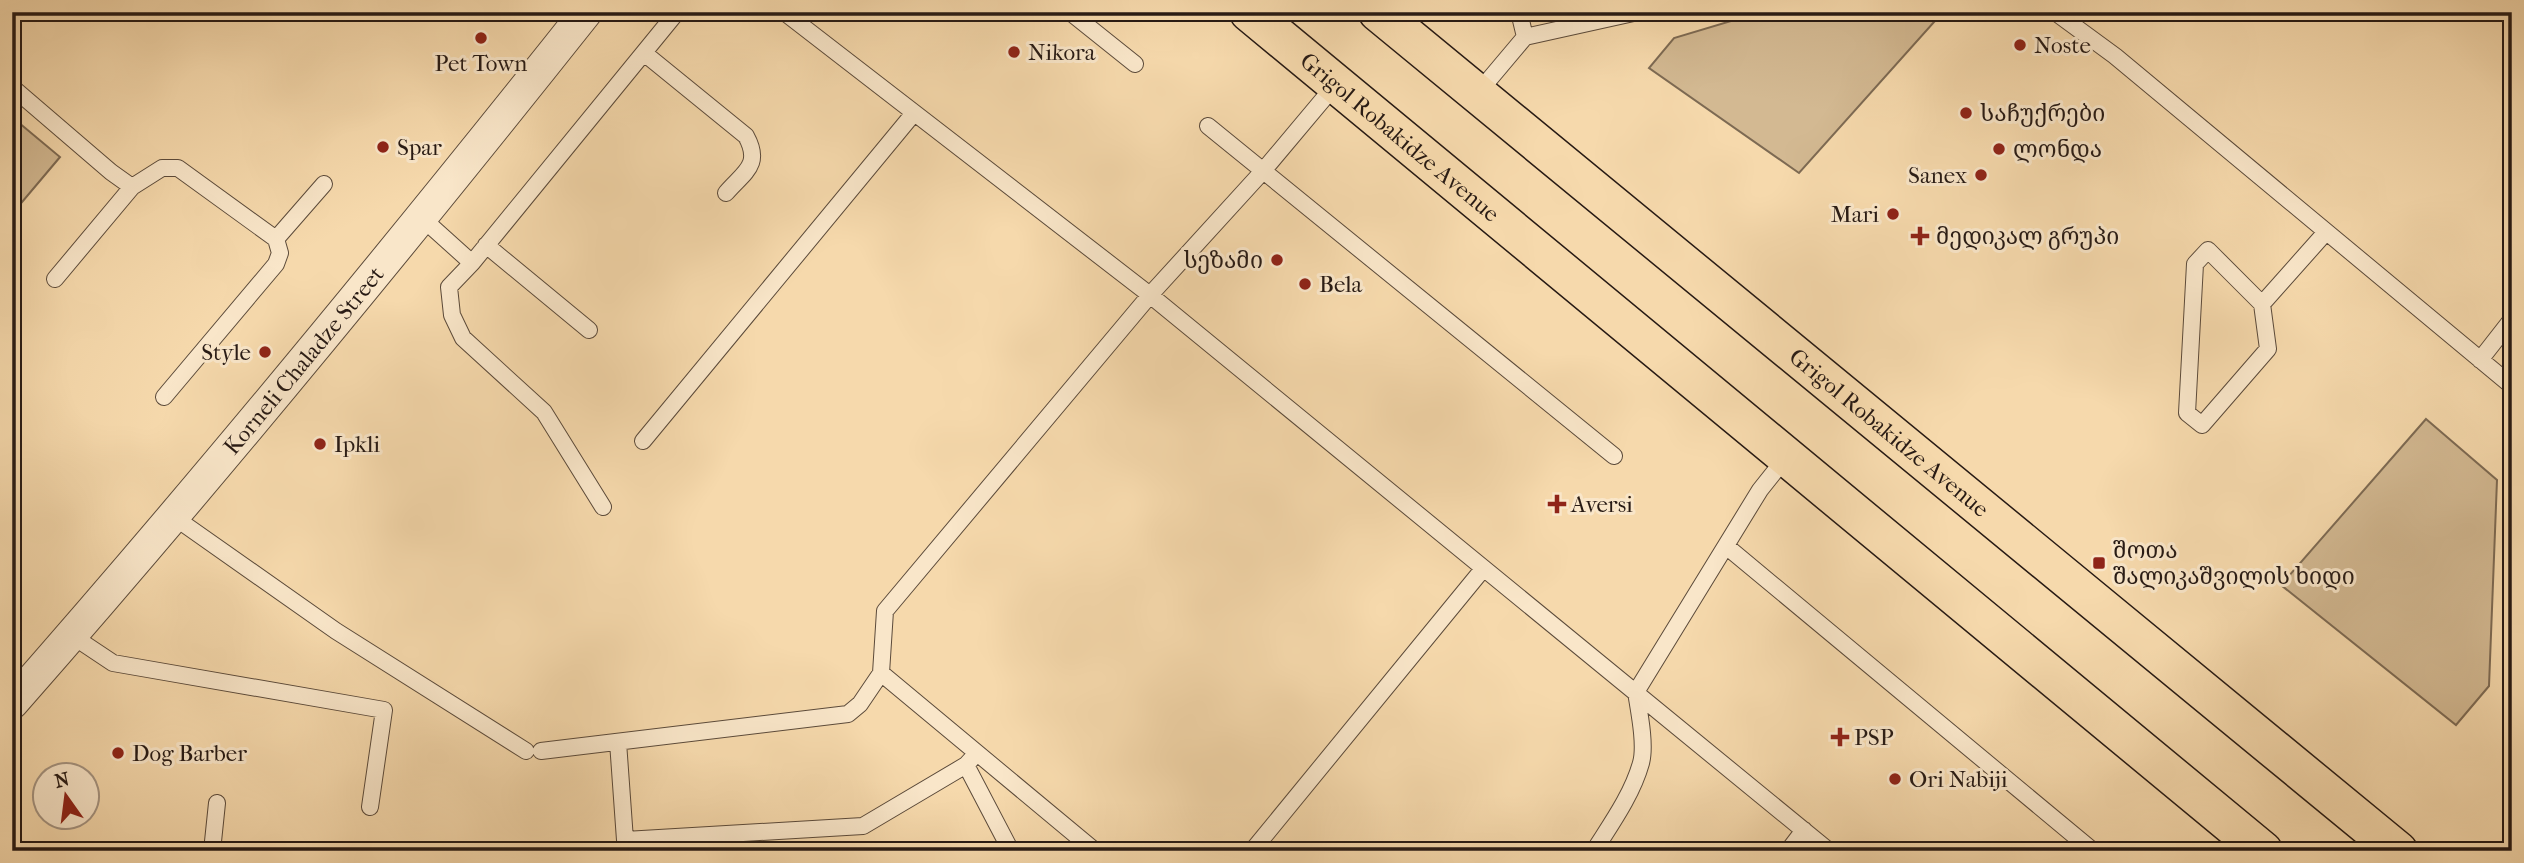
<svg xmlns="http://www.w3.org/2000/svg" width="2524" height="863" viewBox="0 0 2524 863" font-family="'IM FELL French Canon','Noto Serif Georgian',serif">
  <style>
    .green { fill: #d3b992; stroke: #7d6a53; stroke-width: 2 }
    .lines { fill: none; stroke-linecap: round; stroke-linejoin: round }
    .service-casing { stroke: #5b4a3a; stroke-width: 18 }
    .minor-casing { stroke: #5b4a3a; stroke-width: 34 }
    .primary-casing { stroke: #271a14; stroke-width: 41 }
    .service { stroke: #f9e6c9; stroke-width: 16 }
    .minor { stroke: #f9e6c9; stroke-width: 32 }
    .primary { stroke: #f6d9ac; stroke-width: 38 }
    .poi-dot { fill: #8f2418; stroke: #f9e6c9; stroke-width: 2.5 }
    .labels { text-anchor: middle; stroke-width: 6; stroke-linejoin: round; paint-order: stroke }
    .poi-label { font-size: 23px; fill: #271a14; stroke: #f9e6c9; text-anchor: start }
    .street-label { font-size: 23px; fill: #271a14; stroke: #f9e6c9 }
  </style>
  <rect width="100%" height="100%" fill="#f6d9ac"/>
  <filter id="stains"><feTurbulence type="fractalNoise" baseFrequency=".00286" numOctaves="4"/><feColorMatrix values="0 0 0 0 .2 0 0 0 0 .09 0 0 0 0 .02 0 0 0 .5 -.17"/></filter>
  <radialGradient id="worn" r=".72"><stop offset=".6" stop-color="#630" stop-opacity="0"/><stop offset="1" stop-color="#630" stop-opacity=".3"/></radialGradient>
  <path class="green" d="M1761,12H1943L1799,173L1649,68L1674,38Z
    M12,117L60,157L12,214Z
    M2426,419L2497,480L2489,686L2456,725L2281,585Z"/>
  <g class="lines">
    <defs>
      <path id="service" d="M784,12L1150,295L1829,851
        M1070,12L1135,64
        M1519,12L1525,37
        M2055,12L2115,56L2512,386
        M644,53L746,136C762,165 744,172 726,193
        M12,87L111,172L132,187L162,168H178L276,239L280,253L276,264L164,397
        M1477,94L1525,37L1638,12
        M1208,126L1614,456
        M422,218L472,263L449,287L452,315L463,338L544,412L603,507
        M276,239L324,184
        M486,245L589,330
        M2208,250L2262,304L2268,349L2202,425L2187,413L2195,264Z
        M472,263L677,12
        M55,279L132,187
        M2262,304L2326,232
        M2480,360L2512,319
        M643,441L914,113
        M174,517L336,631L526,751
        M1726,546L2093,851
        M71,635L113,663L384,710L370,807
        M618,742L625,840L863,826L966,765L977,753
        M541,751L848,714L860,704L881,673
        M966,765L1011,851
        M212,851L217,803
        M1095,851L881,673L885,611L1150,295L1263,171L1336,84
        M1252,851L1483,569
        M1594,851C1611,824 1632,795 1641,763C1646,745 1639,711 1636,692L1760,490L1787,456
        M1788,851L1804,830"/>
      <g id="minor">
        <path id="s1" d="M12,703C210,478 400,246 586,12"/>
      </g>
      <g id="primary">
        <path id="s2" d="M1249,12L2263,851"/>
        <path id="s3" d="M1378,12L2398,851"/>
      </g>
    </defs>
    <use href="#service" class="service-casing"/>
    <use href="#minor" class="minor-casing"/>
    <use href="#primary" class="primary-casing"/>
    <use href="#service" class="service"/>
    <use href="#minor" class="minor"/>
    <use href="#primary" class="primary"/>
  </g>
  <g class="poi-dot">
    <circle cx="481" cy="38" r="7"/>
    <circle cx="2020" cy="45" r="7"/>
    <circle cx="1014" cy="52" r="7"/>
    <circle cx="1966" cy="113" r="7"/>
    <circle cx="383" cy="147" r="7"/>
    <circle cx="1999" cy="149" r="7"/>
    <circle cx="1981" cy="175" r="7"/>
    <circle cx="1893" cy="214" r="7"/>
    <path d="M1916.5 225.5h7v7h7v7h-7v7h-7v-7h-7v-7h7z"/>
    <circle cx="1277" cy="260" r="7"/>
    <circle cx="1305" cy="284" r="7"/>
    <circle cx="265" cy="352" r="7"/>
    <circle cx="320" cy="444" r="7"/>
    <path d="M1553.5 493.5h7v7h7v7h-7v7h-7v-7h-7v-7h7z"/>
    <rect x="2092" y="556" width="14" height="14" rx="3.5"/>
    <path d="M1836.5 726.5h7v7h7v7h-7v7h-7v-7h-7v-7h7z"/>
    <circle cx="118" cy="753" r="7"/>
    <circle cx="1895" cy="779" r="7"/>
  </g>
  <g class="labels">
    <g class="poi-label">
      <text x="2034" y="53">Noste</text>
      <text x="1028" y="60">Nikora</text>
      <text x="481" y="71" text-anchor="middle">Pet Town</text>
      <text x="1980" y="121">საჩუქრები</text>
      <text x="397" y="155">Spar</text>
      <text x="2013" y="157">ლონდა</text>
      <text x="1967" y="183" text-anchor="end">Sanex</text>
      <text x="1879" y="222" text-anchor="end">Mari</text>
      <text x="1936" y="244">მედიკალ გრუპი</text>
      <text x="1263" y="268" text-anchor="end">სეზამი</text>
      <text x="1319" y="292">Bela</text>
      <text x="251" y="360" text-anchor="end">Style</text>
      <text x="334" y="452">Ipkli</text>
      <text x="1571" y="512">Aversi</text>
      <text x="2113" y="558">შოთა<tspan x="2113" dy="26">შალიკაშვილის ხიდი</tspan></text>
      <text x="1854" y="745">PSP</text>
      <text x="132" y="761">Dog Barber</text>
      <text x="1909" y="787">Ori Nabiji</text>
    </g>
    <g class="street-label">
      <text dy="8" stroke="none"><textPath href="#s2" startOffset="196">Grigol Robakidze Avenue</textPath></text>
      <text dy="8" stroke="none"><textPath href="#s1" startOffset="450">Korneli Chaladze Street</textPath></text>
      <text dy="8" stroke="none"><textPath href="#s3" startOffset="662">Grigol Robakidze Avenue</textPath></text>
    </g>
  </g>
  <rect width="2524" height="863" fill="none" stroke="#f6d9ac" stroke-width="42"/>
  <rect x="14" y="14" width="2496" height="835" fill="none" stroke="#271a14" stroke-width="3.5"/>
  <rect x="21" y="21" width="2482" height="821" fill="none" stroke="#271a14" stroke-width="2"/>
  <g transform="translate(66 796) rotate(346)"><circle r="33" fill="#f9e6c9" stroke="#a59481" stroke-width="2"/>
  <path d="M0-5L12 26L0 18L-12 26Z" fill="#8f2418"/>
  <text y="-10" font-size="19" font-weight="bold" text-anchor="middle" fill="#271a14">N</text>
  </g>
  <rect width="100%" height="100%" filter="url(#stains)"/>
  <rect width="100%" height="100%" fill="url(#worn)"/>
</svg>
